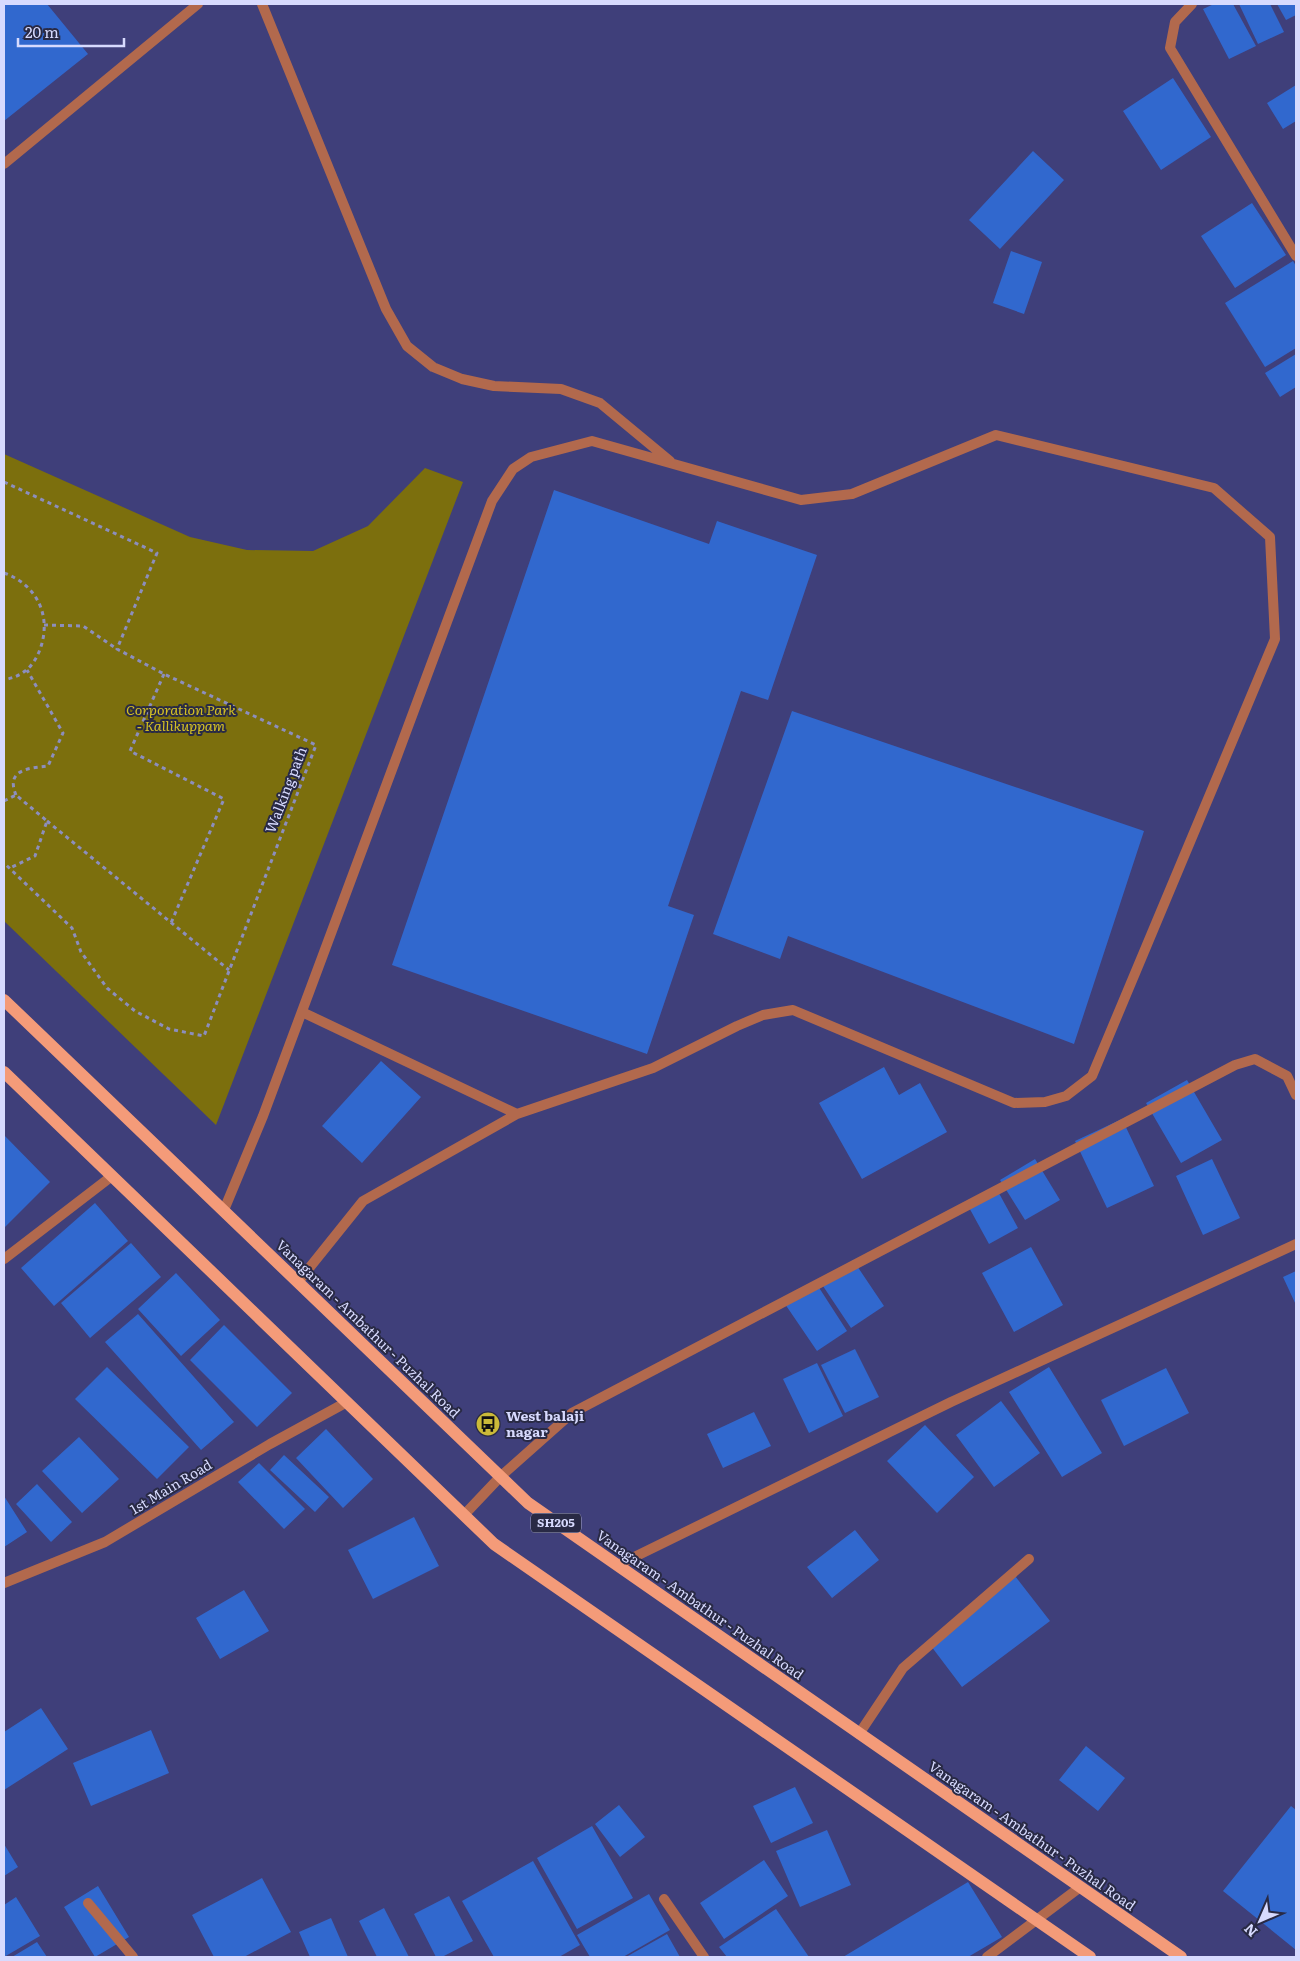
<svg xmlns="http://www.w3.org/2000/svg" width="1300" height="1961" viewBox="0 0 1300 1961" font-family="Literata,serif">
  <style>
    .green { fill: #7c6f0d }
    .building { fill: #3168ce }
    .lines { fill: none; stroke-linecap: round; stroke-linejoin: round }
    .path { stroke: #8c8ebd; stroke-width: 3; stroke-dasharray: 4 4; stroke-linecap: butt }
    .lane { stroke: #b2694d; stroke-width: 10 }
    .street { stroke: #b2694d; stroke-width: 10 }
    .primary { stroke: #f49b79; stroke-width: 12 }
    .labels { text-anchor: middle; stroke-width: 4; stroke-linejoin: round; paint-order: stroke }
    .shield { fill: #292a45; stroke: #a3a5c6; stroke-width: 1 }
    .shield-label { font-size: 12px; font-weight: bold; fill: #d7dafe }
    .park-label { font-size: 14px; font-style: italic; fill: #d4c024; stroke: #292a45 }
    .street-label { font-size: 14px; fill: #d7dafe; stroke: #292a45 }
    .poi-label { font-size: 14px; font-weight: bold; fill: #d7dafe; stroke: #292a45; text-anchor: start }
  </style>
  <rect width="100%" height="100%" fill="#3f3f7a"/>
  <path class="green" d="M4,454L190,537L247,550L313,551L368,526L425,468L463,482L216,1125L4,921Z"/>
  <path class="building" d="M4,4H47L88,54L4,121Z
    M1214,4H1233L1256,46L1229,59L1203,9Z
    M1239,4H1270L1284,32L1258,44Z
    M1277,4H1296V15L1286,20Z
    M1173,78L1211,137L1161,170L1123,111Z
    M1296,85V121L1283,129L1267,103Z
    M1033,151L1064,180L1000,249L969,220Z
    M1252,203L1286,255L1235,288L1201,236Z
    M1011,251L1042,262L1024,314L993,303Z
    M1293,261L1296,266V348L1265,367L1225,303Z
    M1296,354V387L1280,397L1265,373Z
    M554,490L709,544L717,521L817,555L768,700L741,691L668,906L694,915L647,1054L392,965Z
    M792,711L1144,831L1074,1044L788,936L780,959L713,934Z
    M381,1061L421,1097L362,1163L322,1126Z
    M884,1067L899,1095L920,1083L947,1132L862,1179L819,1103Z
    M1187,1080L1222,1140L1181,1163L1146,1103Z
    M1122,1119L1154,1186L1107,1208L1075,1141Z
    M4,1135L50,1182L4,1228Z
    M1035,1159L1060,1200L1025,1220L1000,1180Z
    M1212,1159L1240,1218L1203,1235L1176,1176Z
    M995,1186L1018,1228L989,1244L966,1202Z
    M95,1203L128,1241L54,1306L21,1268Z
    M131,1243L161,1277L90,1338L61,1303Z
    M1031,1247L1063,1305L1014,1332L982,1273Z
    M853,1260L884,1306L851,1328L821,1283Z
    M1296,1271V1305L1283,1277Z
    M176,1273L220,1320L181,1356L138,1309Z
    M816,1283L847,1331L817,1351L785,1304Z
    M138,1314L234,1422L201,1450L105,1342Z
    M224,1325L292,1393L257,1427L190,1360Z
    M855,1349L879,1397L845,1413L821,1365Z
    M817,1363L843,1416L809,1433L783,1379Z
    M107,1367L189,1447L157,1479L75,1399Z
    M1049,1367L1102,1453L1062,1477L1009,1392Z
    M1166,1368L1189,1413L1124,1446L1101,1400Z
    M1001,1401L1040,1453L994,1487L956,1435Z
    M754,1412L771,1446L723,1468L707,1434Z
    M925,1425L974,1477L937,1513L887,1461Z
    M326,1429L373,1479L343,1508L296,1458Z
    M79,1437L119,1479L82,1513L42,1471Z
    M284,1455L329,1497L315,1512L270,1470Z
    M259,1463L305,1509L284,1529L238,1482Z
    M37,1484L72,1522L51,1542L16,1504Z
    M4,1496L27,1532L4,1547Z
    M414,1517L439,1566L373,1599L348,1550Z
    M855,1530L879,1560L832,1598L807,1567Z
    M1015,1576L1050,1621L962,1687L928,1642Z
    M244,1590L269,1631L220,1659L196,1618Z
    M41,1708L68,1749L4,1790V1732Z
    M151,1730L169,1773L91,1806L73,1763Z
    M1086,1746L1125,1778L1098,1811L1059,1780Z
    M795,1787L813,1823L771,1843L753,1806Z
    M619,1805L645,1837L620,1857L595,1824Z
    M1291,1806L1296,1810V1950L1223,1891Z
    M592,1826L633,1898L577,1929L537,1858Z
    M827,1830L851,1885L800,1907L776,1851Z
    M4,1844L18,1867L4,1876Z
    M764,1860L788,1896L724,1939L700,1903Z
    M533,1861L580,1945L559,1957H494L462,1901Z
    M262,1878L291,1932L244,1957H214L192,1915Z
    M968,1882L1002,1937L968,1957H843Z
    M98,1886L129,1937L95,1957L64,1907Z
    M649,1894L670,1930L623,1957H590L577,1935Z
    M449,1896L473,1941L442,1957H436L414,1914Z
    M16,1897L40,1936L4,1957V1905Z
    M384,1908L409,1957H377L359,1921Z
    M776,1909L809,1957H727L719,1947Z
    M331,1918L348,1957H310L299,1932Z
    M667,1934L680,1957H626Z
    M37,1942L47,1957H12Z"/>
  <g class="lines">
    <path class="path" d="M4,482L157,553L117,649L164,674L316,745L204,1036L169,1029L135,1011L107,988L81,952L72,928L4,863
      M4,573C38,585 53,618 39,652C36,659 31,667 25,671C19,676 12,678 4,680
      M44,625L83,626L117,649
      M164,674L130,751L224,799L171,923
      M16,795C5,769 30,768 48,766L63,733L27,670
      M4,801L16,795L47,821L35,856L10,868
      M47,821L229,970"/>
    <path class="lane" d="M262,4L386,309L407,346L433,367L462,379L494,386L561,389L600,403L670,461
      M4,164L198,4
      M302,1012L517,1114
      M224,1210L263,1116L492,501L513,469L531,457L592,441L801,500L852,494L996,435L1214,488L1270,537L1275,639L1092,1076L1066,1096L1045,1102L1014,1103L793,1010L763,1015L737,1026L653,1068L517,1114L363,1201L298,1282
      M859,1734L903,1668L1029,1559"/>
    <path class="street" d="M1192,4L1175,22L1170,48L1296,256
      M4,1259L112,1176
      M464,1515L500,1477L572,1413L1235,1065L1255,1059L1287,1076L1296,1095
      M618,1565L951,1402L1296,1244
      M4,1583L105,1542L270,1444L347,1402
      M664,1899L704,1957
      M88,1903L133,1957
      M987,1957L1079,1888"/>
    <path class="primary" d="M4,1000L528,1503L1181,1957
      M4,1072L494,1544L1090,1957"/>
  </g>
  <defs>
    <symbol id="bus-disc" viewBox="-11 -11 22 22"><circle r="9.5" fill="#cbba39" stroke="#292a45"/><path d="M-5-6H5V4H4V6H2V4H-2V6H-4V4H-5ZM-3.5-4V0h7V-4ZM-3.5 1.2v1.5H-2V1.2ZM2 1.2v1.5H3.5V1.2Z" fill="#111"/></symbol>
  </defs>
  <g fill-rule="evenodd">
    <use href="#bus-disc" x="474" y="1410" width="28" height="28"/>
  </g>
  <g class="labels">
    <rect class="shield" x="531" y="1513.5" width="50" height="19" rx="4"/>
    <g class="shield-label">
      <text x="556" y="1527">SH205</text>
    </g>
    <g class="park-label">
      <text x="181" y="715">Corporation Park<tspan x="181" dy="16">- Kallikuppam</tspan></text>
    </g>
    <g class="street-label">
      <text transform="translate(286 790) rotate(-69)" y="5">Walking path</text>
      <text transform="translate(368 1329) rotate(44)" y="5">Vanagaram - Ambathur - Puzhal Road</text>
      <text transform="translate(171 1487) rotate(-31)" y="5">1st Main Road</text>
      <text transform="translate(700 1605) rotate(35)" y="5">Vanagaram - Ambathur - Puzhal Road</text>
      <text transform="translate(1032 1836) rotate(35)" y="5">Vanagaram - Ambathur - Puzhal Road</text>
    </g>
    <g class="poi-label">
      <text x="506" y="1421">West balaji<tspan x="506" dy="16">nagar</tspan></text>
    </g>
  </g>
  <rect width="1300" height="1961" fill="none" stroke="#d7dafe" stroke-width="10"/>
  <g transform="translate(1260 1921) rotate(225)" stroke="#292a45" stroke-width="4" paint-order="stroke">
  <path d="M0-4L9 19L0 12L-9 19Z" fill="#d7dafe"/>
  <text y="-8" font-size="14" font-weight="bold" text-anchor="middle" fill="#d7dafe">N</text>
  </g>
  <path d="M18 38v8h106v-8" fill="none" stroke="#d7dafe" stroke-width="2.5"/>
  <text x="25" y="38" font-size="15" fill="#d7dafe" stroke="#292a45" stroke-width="4" paint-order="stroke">20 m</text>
</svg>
